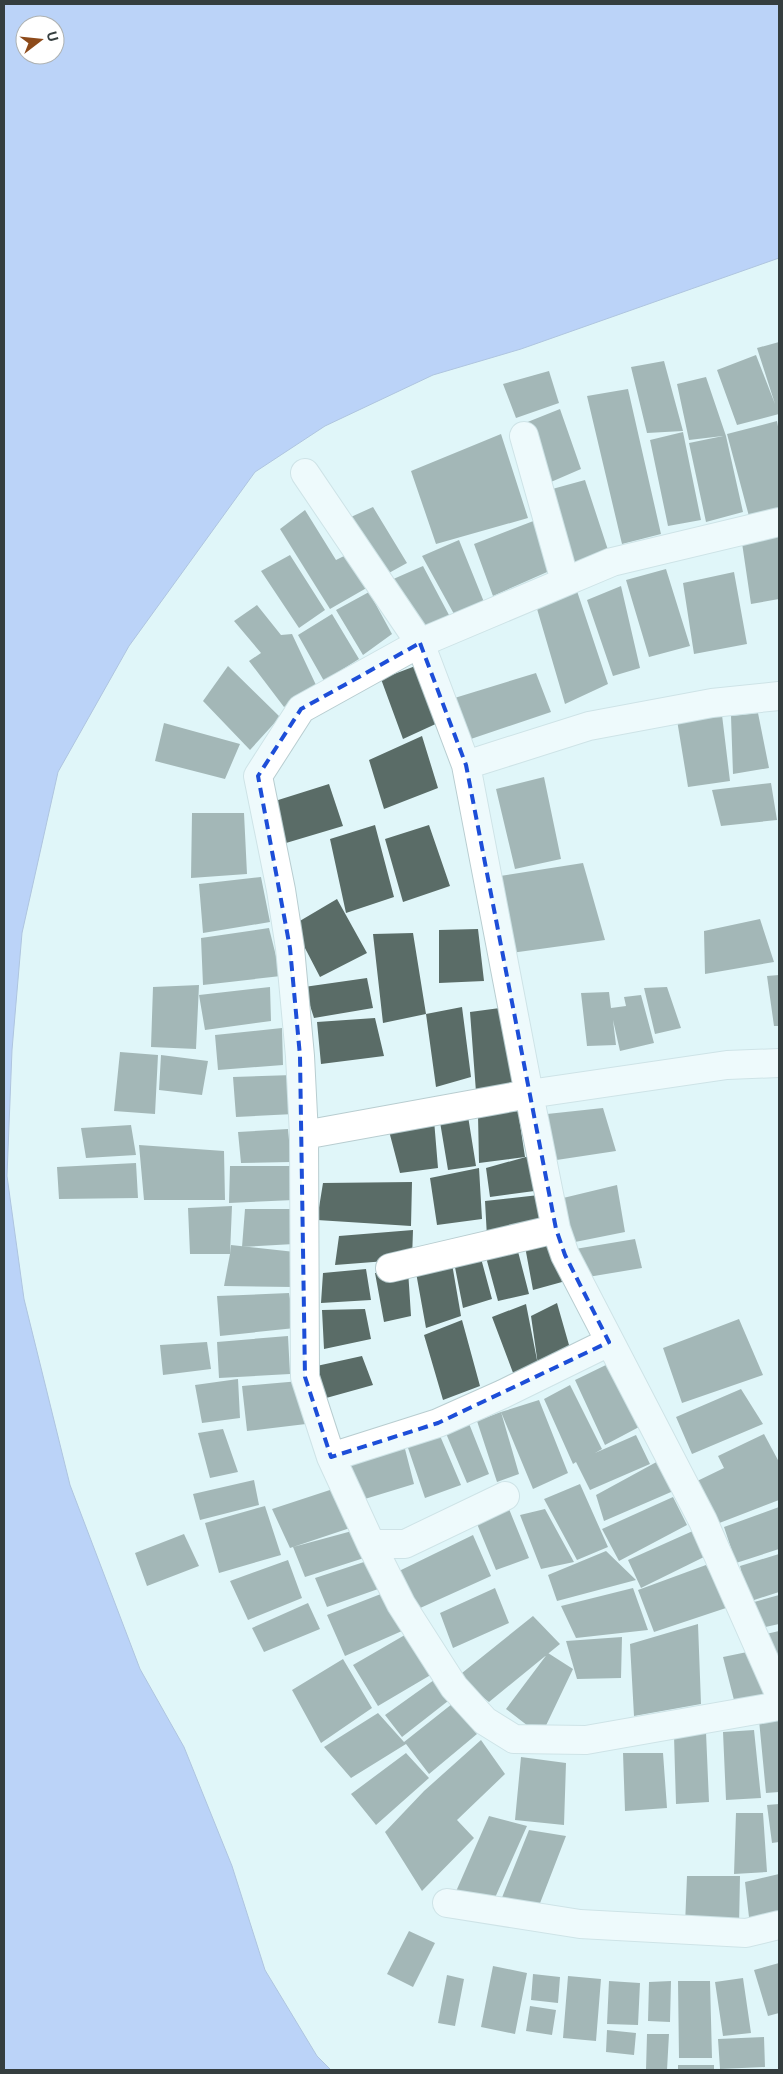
<svg xmlns="http://www.w3.org/2000/svg" width="783" height="2074" viewBox="0 0 783 2074" font-family="'Noto Sans',sans-serif">
  <style>
    .water { fill: #8ea9f6; stroke: #7389bf; fill-rule: evenodd }
    .building { fill: #5a6c67 }
    .lines { fill: none; stroke-linecap: round; stroke-linejoin: round }
    .street-casing { stroke: #b8cdd0; stroke-width: 30 }
    .street { stroke: #fff; stroke-width: 28 }
    .marked { fill: none; stroke: #1d4ed8; stroke-width: 4; stroke-dasharray: 10 6; stroke-linejoin: round }
  </style>
  <rect width="100%" height="100%" fill="#e0f6f9"/>
  <path class="water" d="M4,4H779V258L521,349L433,375L325,426L255,472L129,646L58,772L22,933L12,1050L7,1176L24,1299L70,1485L140,1669L184,1747L232,1866L265,1970L317,2056L331,2070H4ZM25,25H55V55H25Z"/>
  <path class="building" d="M779,342V414L737,425L717,370L756,355L775,404L757,348Z
    M664,361L683,431L647,433L631,367Z
    M549,371L559,403L516,418L503,384Z
    M706,377L726,436L743,512L706,522L689,443L723,436L689,440L677,384Z
    M628,389L661,534L622,544L587,396Z
    M560,409L581,469L544,485L520,425Z
    M777,421L779,432V510L750,520L727,434Z
    M683,432L701,520L668,526L650,440Z
    M501,434L528,518L436,544L411,471Z
    M585,480L610,556L567,570L545,491Z
    M373,507L407,563L378,579L342,521Z
    M305,510L336,560L348,554L370,586L330,609L280,529Z
    M536,520L554,569L493,596L474,544Z
    M779,535V599L751,604L742,543Z
    M459,540L484,602L454,614L422,556Z
    M290,555L325,610L299,628L261,571Z
    M423,566L449,615L414,636L382,584Z
    M666,569L690,646L649,657L626,580Z
    M734,572L747,644L694,654L683,583Z
    M621,586L640,668L613,676L587,600Z
    M576,588L608,684L565,704L535,602Z
    M369,592L392,634L363,655L336,610Z
    M257,605L281,635L292,634L316,685L284,707L249,661L261,653L234,621Z
    M332,614L359,659L324,681L298,635Z
    M418,665L440,722L403,739L381,679Z
    M228,666L280,717L250,750L203,701Z
    M536,673L551,712L462,742L448,700Z
    M758,713L769,768L733,774L731,716Z
    M722,715L730,781L688,787L677,720Z
    M164,723L240,744L225,779L155,761Z
    M422,736L438,788L384,809L369,760Z
    M544,777L561,859L515,869L496,789Z
    M771,783L777,820L721,826L712,790Z
    M329,784L343,826L286,843L275,801Z
    M192,813H244L247,874L191,878Z
    M375,825L394,897L346,913L330,839Z
    M429,825L450,886L403,902L385,839Z
    M583,863L605,940L511,953L500,876Z
    M261,877L270,922L203,933L199,884Z
    M337,899L367,953L320,977L293,925Z
    M760,919L774,962L705,974L704,931Z
    M269,928L281,976L203,985L201,938Z
    M478,929L484,981L439,983V930Z
    M413,933L426,1014L383,1023L373,934Z
    M779,975V1026H774L767,976Z
    M367,978L373,1008L314,1018L304,987Z
    M199,985L196,1049L151,1047L153,987Z
    M270,987L271,1021L205,1030L199,995Z
    M667,987L681,1028L655,1034L644,988Z
    M609,992L611,1008L626,1006L624,997L641,995L654,1043L620,1051L613,1020L616,1045L587,1046L581,993Z
    M462,1007L471,1077L436,1087L426,1014Z
    M500,1008L517,1088L476,1092L470,1012Z
    M375,1018L384,1056L321,1064L317,1022Z
    M282,1028L283,1065L218,1070L215,1035Z
    M120,1052L158,1055L155,1114L114,1111Z
    M161,1055L208,1061L202,1095L159,1090Z
    M293,1075L294,1114L236,1117L233,1077Z
    M603,1108L616,1151L550,1161L547,1114Z
    M467,1110L476,1166L448,1170L439,1116Z
    M518,1111L525,1157L479,1163L478,1115Z
    M434,1120L438,1168L400,1173L389,1131Z
    M131,1125L136,1155L86,1158L81,1128Z
    M288,1129L291,1162L241,1163L238,1132Z
    M139,1145L224,1151L225,1200H144Z
    M540,1153L542,1190L490,1197L486,1168Z
    M136,1163L138,1198L59,1199L57,1167Z
    M230,1166H295L294,1200L229,1203Z
    M479,1168L482,1219L437,1225L430,1178Z
    M412,1182L411,1226L317,1220L323,1183Z
    M617,1185L625,1232L565,1244L559,1199Z
    M539,1195L543,1224L487,1237L485,1201Z
    M232,1206L230,1254L231,1245L295,1252L292,1287L224,1286L230,1254H190L188,1208Z
    M245,1209H294V1244L242,1247Z
    M413,1230L412,1259L335,1265L339,1236Z
    M552,1234L562,1282L533,1290L524,1241Z
    M514,1236L529,1294L498,1301L484,1250Z
    M635,1239L642,1268L582,1278L569,1250Z
    M479,1251L492,1299L463,1308L453,1257Z
    M451,1258L461,1316L426,1328L415,1267Z
    M366,1269L371,1300L321,1303L323,1273Z
    M408,1270L411,1316L384,1322L375,1273Z
    M289,1293L295,1328L220,1336L217,1296Z
    M557,1303L571,1352L515,1378L492,1317L526,1304L538,1365L531,1316Z
    M365,1309L371,1339L324,1349L322,1310Z
    M739,1319L763,1375L682,1403L663,1348Z
    M462,1320L480,1386L443,1400L424,1335Z
    M288,1336L290,1374L219,1378L217,1342Z
    M207,1342L211,1369L163,1375L160,1345Z
    M362,1356L373,1385L319,1400L312,1367Z
    M608,1364L639,1427L605,1445L575,1380Z
    M238,1379L240,1418L202,1423L195,1385Z
    M300,1381L306,1424L247,1431L242,1386Z
    M570,1385L602,1449L595,1453L636,1435L650,1464L590,1490L576,1462L573,1464L544,1399Z
    M741,1389L763,1424L692,1454L676,1417Z
    M539,1400L568,1473L533,1489L501,1412L519,1474L497,1482L477,1421L501,1412Z
    M468,1421L489,1474L467,1483L445,1431Z
    M223,1429L238,1472L210,1478L198,1433Z
    M438,1431L461,1485L425,1498L406,1442Z
    M764,1434L779,1462V1500L709,1527L691,1484L724,1468L718,1456Z
    M404,1445L414,1484L355,1502L343,1462Z
    M662,1459L678,1489L604,1521L596,1495Z
    M254,1480L259,1505L200,1520L193,1494Z
    M580,1484L608,1547L577,1560L544,1499Z
    M336,1488L350,1528L290,1548L272,1509Z
    M673,1497L687,1525L619,1561L602,1529Z
    M265,1506L281,1555L219,1573L205,1523Z
    M779,1507V1549L736,1563L724,1527Z
    M509,1509L529,1558L496,1570L475,1519Z
    M545,1509L574,1562L541,1569L520,1515Z
    M695,1530L706,1556L641,1588L628,1560Z
    M352,1531L364,1558L305,1577L293,1547Z
    M184,1534L199,1566L147,1586L135,1553Z
    M473,1535L491,1576L418,1609L399,1571Z
    M606,1551L636,1580L557,1601L548,1575Z
    M779,1554V1592L748,1602L740,1566Z
    M288,1560L302,1598L248,1620L230,1581Z
    M367,1561L381,1588L327,1607L315,1578Z
    M706,1565L729,1607L654,1632L638,1590Z
    M495,1588L509,1623L453,1648L440,1613Z
    M633,1588L648,1630L576,1638L561,1606Z
    M386,1592L402,1631L345,1656L327,1615Z
    M779,1595V1624L756,1629L747,1604Z
    M308,1603L320,1629L264,1652L252,1628Z
    M533,1616L560,1644L489,1702L457,1677Z
    M698,1624L701,1704L634,1716L630,1644Z
    M779,1631V1678L766,1634Z
    M410,1632L434,1673L378,1706L353,1665Z
    M622,1637L621,1678L577,1679L566,1641Z
    M752,1651L768,1697L735,1704L723,1657Z
    M548,1653L573,1669L541,1736L506,1709Z
    M343,1659L372,1708L321,1743L292,1690Z
    M434,1680L448,1701L402,1737L385,1715Z
    M452,1704L477,1734L429,1774L406,1744L351,1778L324,1747L378,1713L404,1742Z
    M779,1719V1792L766,1793L759,1720Z
    M754,1730L761,1798L726,1800L723,1732Z
    M706,1732L709,1802L676,1804L674,1736Z
    M481,1740L505,1774L457,1820L474,1838L422,1891L385,1832L424,1791Z
    M406,1753L429,1778L376,1825L351,1794Z
    M623,1753H663L667,1808L625,1811Z
    M521,1757L566,1763L564,1825L515,1820Z
    M779,1804V1842L772,1843L767,1805Z
    M736,1813H763L767,1872L734,1874Z
    M489,1816L527,1826L494,1900L454,1896Z
    M529,1830L566,1836L537,1911L499,1905Z
    M779,1874V1920L750,1926L745,1882Z
    M687,1876H740L739,1927L685,1925Z
    M409,1931L435,1943L413,1987L387,1974Z
    M779,1963V2013L768,2016L754,1970Z
    M493,1966L527,1973L515,2034L481,2027Z
    M533,1974L560,1977L558,2003L531,2000Z
    M447,1975L464,1979L455,2026L438,2023Z
    M568,1976L601,1979L596,2041L563,2038Z
    M743,1978L751,2033L723,2036L715,1982Z
    M609,1981L640,1983L638,2025L607,2024Z
    M671,1981L670,2022L648,2021L649,1982Z
    M678,1981H710L712,2058H679Z
    M530,2006L556,2010L552,2035L526,2031Z
    M607,2030L636,2033L634,2055L606,2052Z
    M647,2034H669L667,2070H646Z
    M764,2037L765,2067L720,2069L718,2039Z
    M678,2065H714V2070H678Z"/>
  <g class="lines">
    <defs>
      <path id="street" d="M524,436L565,581
        M305,473L420,643L466,765L589,726L712,703L779,696
        M779,522L612,562L420,643L301,709L258,776L281,890L290,948L300,1056L304,1135L305,1377L331,1457L371,1544L401,1604L454,1687L485,1721L514,1739L586,1740L779,1706
        M466,765L529,1094L556,1229L565,1255L703,1521L779,1693
        M304,1135L529,1094L727,1065L779,1063
        M390,1268L556,1229
        M331,1457L438,1423L503,1394L609,1342
        M371,1544H405L505,1496
        M447,1903L580,1924L746,1933L779,1925"/>
    </defs>
    <use href="#street" class="street-casing"/>
    <use href="#street" class="street"/>
  </g>
  <path d="M0 0H783V2074H0ZM420,643L466,765L556,1229L565,1255L609,1342L438,1423L331,1457L305,1377L300,1056L290,948L258,776L301,709Z" fill="#e0f6f9" fill-opacity=".55" fill-rule="evenodd"/>
  <path class="marked" d="M420,643L466,765L556,1229L565,1255L609,1342L438,1423L331,1457L305,1377L300,1056L290,948L258,776L301,709Z"/>
  <rect width="783" height="2074" fill="none" stroke="#353e3f" stroke-width="10"/>
  <g transform="translate(40 40) rotate(74)"><circle r="24" fill="#ffffff" stroke="#aeb2b2"/>
  <path d="M0-4L9 19L0 12L-9 19Z" fill="#8d4a1a"/>
  <text y="-8" font-size="14" font-weight="bold" text-anchor="middle" fill="#353e3f">U</text>
  </g>
</svg>
